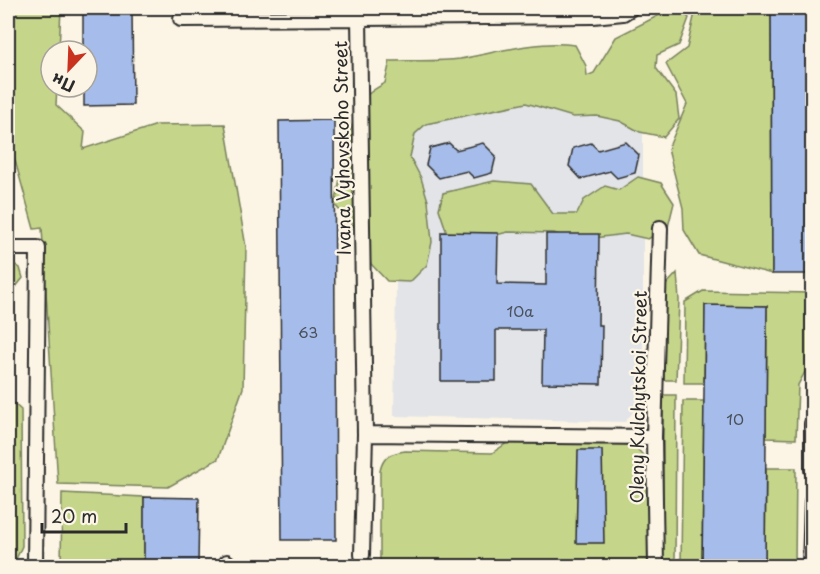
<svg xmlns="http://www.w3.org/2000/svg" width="820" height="574" viewBox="0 0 820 574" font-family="'Playpen Sans',sans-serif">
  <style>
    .built { fill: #e2e4e7 }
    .green { fill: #c5d68b; stroke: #78805b; stroke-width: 1.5 }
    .building { fill: #a6bdeb; stroke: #2b2b2b; stroke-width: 1.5 }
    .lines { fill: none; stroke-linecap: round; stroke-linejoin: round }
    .lane-casing { stroke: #2b2b2b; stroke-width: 18 }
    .lane { stroke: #fcf5e5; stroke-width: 14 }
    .labels { text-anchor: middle; stroke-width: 4.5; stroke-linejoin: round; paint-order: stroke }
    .number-label { font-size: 15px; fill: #4a505b }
    .street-label { font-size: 18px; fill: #2b2b2b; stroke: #fcf5e5 }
  </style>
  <rect width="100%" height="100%" fill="#fcf5e5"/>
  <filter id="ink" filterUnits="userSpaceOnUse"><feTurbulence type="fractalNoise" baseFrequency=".0167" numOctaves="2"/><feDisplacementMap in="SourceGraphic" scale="12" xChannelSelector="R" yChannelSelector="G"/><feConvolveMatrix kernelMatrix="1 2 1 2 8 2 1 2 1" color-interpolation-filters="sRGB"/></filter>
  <g filter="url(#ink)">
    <path class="built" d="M399,95L643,102V400L625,422L394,416Z"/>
    <path class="green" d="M8,8H61L59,51H51V87H57L56,105L85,132L83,149L157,125L225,124L246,247L243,388L218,459L168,487L58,484L42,228L34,229L11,146L8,145Z
      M673,8H678L689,18L679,45L657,55L656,68L676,95L679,119L664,137L640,132L620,121L597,116L573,117L526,103L426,124L415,134L410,157L421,178L428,201L432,242L427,265L410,282L387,281L371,264L365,240L335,205C341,177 348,117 366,97C370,91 379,87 385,83L390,61C413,60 437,62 460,59C499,52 535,40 575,45L586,66L587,76L594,73L616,37Z
      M696,8H771L772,274L699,255L684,230L683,208L668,149L687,104L666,64L687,48Z
      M638,177L661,183L674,203L668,227L648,239L626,234L577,240L554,233L508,232L475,240L447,233L439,209L443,193L494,181L531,184L553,214H577L584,200L605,186L619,190Z
      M8,260L20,268L23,278L15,288L8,290Z
      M677,273L679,300L676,380H664L665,291L666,285Z
      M703,291L812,293V359L798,385L796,439L766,438L767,306H705L704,383H684L685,302Z
      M663,395H676L675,566H663Z
      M8,398L21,410L22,546L16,559L8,564Z
      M683,401H704L702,566H681Z
      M513,439L633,445C638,450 645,455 647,463C656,495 649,534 648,566H246L380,565V471C383,456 391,453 405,451L492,453Z
      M766,468H796L795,566H765Z
      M62,493L144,497V566H61Z"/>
    <path class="building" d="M83,8H132L133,105L84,106V87H87V51H83Z
      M771,8H813V274H772Z
      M334,120L336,540H282L279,121Z
      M626,142L639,155L635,173L617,178L610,171L581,179L569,166L573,148L591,143L598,150Z
      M449,143L456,150L483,143L496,156L492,173L474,178L467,171L439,178L426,165L430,148Z
      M441,232L498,233L497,284L546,285V234H599L598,325H602L601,384L542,383L543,330H496V381H441Z
      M705,305L767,306L765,567H702Z
      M578,450H602L604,543H576Z
      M144,497L199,498L198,567H144Z"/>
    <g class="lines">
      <defs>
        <path id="lane" d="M631,8L623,13L593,16L359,18L365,434L654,437
          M181,19L359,18
          M8,248H38L35,566
          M812,424V470
          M362,555L365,434
          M227,566V562
          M656,566L654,437L660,228
          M810,566L812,501"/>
      </defs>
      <use href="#lane" class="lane-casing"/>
      <use href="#lane" class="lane"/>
    </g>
  </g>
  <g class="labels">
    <g class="number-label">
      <text x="520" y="317">10а</text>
      <text x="308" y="338">63</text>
      <text x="735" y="425">10</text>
    </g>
    <g class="street-label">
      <text transform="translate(343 148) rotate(-91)" y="6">Ivana Vyhovskoho Street</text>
      <text transform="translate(639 397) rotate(-89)" y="6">Oleny Kulchytskoi Street</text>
    </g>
  </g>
  <rect width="820" height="574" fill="none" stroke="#fcf5e5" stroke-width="30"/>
  <rect x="15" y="15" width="790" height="544" fill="none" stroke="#2b2b2b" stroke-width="2" filter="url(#ink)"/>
  <g transform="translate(69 69) rotate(203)"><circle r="28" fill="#fcf5e5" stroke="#a8a49b" stroke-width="1.5"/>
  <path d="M0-4.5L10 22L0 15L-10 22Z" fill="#c8321e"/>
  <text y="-9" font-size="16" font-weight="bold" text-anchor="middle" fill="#2b2b2b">Пн</text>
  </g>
  <path d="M42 523v9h84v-9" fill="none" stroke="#2b2b2b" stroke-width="3"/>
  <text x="51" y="523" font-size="18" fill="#2b2b2b" stroke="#fcf5e5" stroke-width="4.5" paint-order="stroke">20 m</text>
</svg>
